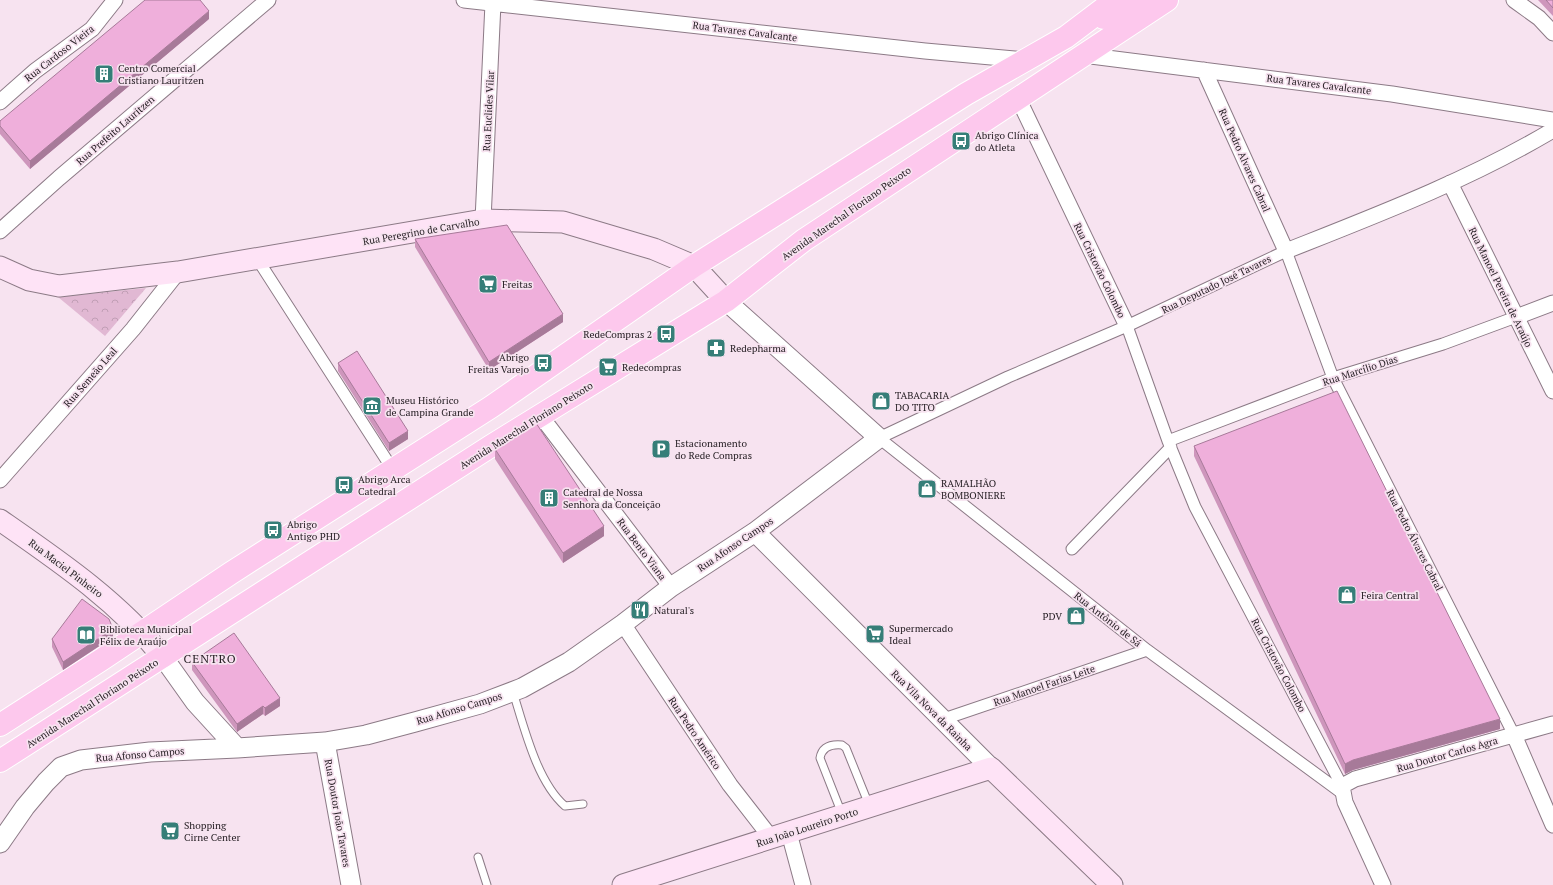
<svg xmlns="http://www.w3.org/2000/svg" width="1553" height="885" viewBox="0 0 1553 885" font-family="'PT Serif',serif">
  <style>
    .park { fill: url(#park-crowns) }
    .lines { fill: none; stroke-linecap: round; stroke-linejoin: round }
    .service-casing { stroke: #8c7a86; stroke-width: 9 }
    .pedestrian-casing { stroke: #8c7a86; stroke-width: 13 }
    .minor-casing { stroke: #8c7a86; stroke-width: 17 }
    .tertiary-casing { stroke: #8c7a86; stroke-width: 21 }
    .secondary-casing { stroke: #8c7a86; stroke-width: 23 }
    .primary-casing { stroke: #fff; stroke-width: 24 }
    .service { stroke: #fff; stroke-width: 7 }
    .pedestrian { stroke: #fff; stroke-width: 11 }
    .minor { stroke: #fff; stroke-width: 15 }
    .tertiary { stroke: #fff; stroke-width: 19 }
    .secondary { stroke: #fee3f6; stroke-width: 21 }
    .primary { stroke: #fdc8ed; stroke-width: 22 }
    .wall { fill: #ce96bc }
    .shaded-wall { fill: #a77a99 }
    .building { fill: #efafdb; stroke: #a77a99 }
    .labels { text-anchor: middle; stroke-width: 3.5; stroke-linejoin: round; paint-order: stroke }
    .street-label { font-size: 10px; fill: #282126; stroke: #f7e3f0 }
    .poi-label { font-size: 10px; fill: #282126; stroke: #f7e3f0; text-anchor: start }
    .quarter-label { font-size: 12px; letter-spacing: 1px; fill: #282126; stroke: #f7e3f0 }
  </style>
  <defs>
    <pattern id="park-crowns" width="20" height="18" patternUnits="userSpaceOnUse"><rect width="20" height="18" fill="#e1b8d3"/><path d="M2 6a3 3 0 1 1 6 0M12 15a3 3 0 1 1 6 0" fill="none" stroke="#c19eb5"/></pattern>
  </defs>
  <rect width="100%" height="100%" fill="#f7e3f0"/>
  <path class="park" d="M146,288L105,336L58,297Z"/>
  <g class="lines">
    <defs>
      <path id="service" d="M513,692C524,727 537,782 565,806L583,804
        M842,814L820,758C822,747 831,744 842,745L846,748L869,805
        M478,857L487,885"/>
      <path id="pedestrian" d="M258,260L393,470
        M1127,326L1168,441L1195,507L1342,786
        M1168,441L1333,378L1443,344L1516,317
        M1072,549L1171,447
        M941,720L1147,650
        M1342,793L1147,650L879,438L1008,377L1127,326L1286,251L1333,378L1514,735"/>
      <path id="minor" d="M464,0L925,51L1025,60
        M1514,0L1539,18L1553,33
        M1083,55L1392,94L1553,120
        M1204,70L1286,251C1377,215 1469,180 1553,130
        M1018,98L1127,326
        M0,102L35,71L92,29L115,0
        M1450,183L1553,391
        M483,220L493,3
        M0,231L59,178L268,0
        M1516,317L1553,303
        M540,415L671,587
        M0,480L133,329L178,272
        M623,624L730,785L772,839
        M1514,735L1553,825
        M789,833L803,885
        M1383,885L1345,802L1342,786L1355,779L1553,724"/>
      <path id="tertiary" d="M755,532L991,768
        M163,657L195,702L237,748
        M325,742L351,885
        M0,843L25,807L46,782L61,767L81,760L150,752L237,748L325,742L366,735L415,722L480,704L522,688L569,662L623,624L671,587L755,532L879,438L726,301"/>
      <path id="secondary" d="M0,267L29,280L59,286L178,272L483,220L563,222L654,249L694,266L726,301
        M0,520C59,561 118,601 163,657
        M623,885L991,768L1112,885"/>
      <path id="primary" d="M1104,18L1136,0
        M0,725L101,660L231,573L491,407L694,266L966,94L1066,37L1115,0
        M0,761L491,446L726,301L804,240L1167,0"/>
    </defs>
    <use href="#service" class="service-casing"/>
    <use href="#pedestrian" class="pedestrian-casing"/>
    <use href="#minor" class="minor-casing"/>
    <use href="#tertiary" class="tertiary-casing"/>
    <use href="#secondary" class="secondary-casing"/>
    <use href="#primary" class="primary-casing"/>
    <use href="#service" class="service"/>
    <use href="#pedestrian" class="pedestrian"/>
    <use href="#minor" class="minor"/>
    <use href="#tertiary" class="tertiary"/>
    <use href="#secondary" class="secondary"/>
    <use href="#primary" class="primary"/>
  </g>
  <path class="wall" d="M1538,0H1553V16Z
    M209,19L30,169L0,134V121Z
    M415,239L563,322L489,370L415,247Z
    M338,363L408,439L389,451L338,371Z
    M1194,446L1500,729L1353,770L1345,774L1194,456Z
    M495,449L604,536L563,563L495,459Z
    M113,637L63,670L52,647V639Z
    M192,662L280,706L265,716L263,714L237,732L192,670Z"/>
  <path class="shaded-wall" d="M209,11V19L30,169V161Z
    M563,314V322L489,370V362Z
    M408,431V439L389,451V443Z
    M604,526V536L563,563V553Z
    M113,629V637L63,670V662Z
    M280,698V706L265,716V708Z
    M263,706V714L237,732V724Z
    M1500,719V729L1353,770L1345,774V764L1353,760Z"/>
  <path class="building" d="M145,0H200L209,11L30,161L0,126V121Z
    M1546,0H1553V8Z
    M507,225L563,314L489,362L415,239Z
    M357,351L408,431L389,443L338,363Z
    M1337,391L1500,719L1353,760L1345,764L1194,446Z
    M536,423L604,526L563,553L495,449Z
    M82,599L109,619L113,629L63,662L52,639Z
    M234,633L280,698L265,708L263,706L237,724L192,662Z"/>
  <defs>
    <symbol id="building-square" viewBox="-11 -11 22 22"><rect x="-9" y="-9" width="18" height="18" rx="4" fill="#367e78" stroke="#f7e3f0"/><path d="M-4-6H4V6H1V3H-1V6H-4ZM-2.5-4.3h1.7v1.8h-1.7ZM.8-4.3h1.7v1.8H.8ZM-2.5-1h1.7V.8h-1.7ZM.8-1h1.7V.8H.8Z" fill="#fff"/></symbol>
    <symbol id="bus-square" viewBox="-11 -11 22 22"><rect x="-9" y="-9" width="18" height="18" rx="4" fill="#367e78" stroke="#f7e3f0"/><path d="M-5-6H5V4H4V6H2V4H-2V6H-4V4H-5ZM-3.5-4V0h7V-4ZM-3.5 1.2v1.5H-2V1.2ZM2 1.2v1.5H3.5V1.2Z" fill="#fff"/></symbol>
    <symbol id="supermarket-square" viewBox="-11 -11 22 22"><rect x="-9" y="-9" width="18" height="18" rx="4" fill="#367e78" stroke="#f7e3f0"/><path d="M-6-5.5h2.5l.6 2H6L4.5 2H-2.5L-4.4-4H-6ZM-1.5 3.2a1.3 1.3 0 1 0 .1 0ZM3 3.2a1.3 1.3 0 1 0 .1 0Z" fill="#fff"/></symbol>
    <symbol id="pharmacy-square" viewBox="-11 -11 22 22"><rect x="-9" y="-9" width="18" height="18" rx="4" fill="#367e78" stroke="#f7e3f0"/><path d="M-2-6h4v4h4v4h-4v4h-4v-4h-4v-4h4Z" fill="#fff"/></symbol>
    <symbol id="shop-square" viewBox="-11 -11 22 22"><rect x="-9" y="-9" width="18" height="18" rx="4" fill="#367e78" stroke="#f7e3f0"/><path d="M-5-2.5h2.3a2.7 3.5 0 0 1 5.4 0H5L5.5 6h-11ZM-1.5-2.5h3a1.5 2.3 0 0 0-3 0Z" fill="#fff"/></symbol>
    <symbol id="museum-square" viewBox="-11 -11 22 22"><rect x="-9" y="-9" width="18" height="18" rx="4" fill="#367e78" stroke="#f7e3f0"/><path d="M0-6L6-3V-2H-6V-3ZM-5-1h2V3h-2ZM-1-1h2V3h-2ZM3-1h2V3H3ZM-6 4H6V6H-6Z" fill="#fff"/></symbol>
    <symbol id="parking-square" viewBox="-11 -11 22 22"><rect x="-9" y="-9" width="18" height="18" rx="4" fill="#367e78" stroke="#f7e3f0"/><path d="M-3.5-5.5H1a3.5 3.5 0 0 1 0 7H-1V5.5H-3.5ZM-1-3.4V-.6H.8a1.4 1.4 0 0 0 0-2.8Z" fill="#fff"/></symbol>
    <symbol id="restaurant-square" viewBox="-11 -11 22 22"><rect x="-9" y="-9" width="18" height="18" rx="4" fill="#367e78" stroke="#f7e3f0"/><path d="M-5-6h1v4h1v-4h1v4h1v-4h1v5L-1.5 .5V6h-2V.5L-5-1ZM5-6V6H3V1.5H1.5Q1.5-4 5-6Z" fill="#fff"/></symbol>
    <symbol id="library-square" viewBox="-11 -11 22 22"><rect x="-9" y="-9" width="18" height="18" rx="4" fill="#367e78" stroke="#f7e3f0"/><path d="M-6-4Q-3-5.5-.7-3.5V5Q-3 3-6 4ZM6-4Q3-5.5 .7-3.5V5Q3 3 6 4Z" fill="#fff"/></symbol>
  </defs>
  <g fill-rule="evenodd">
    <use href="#building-square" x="93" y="63" width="22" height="22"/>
    <use href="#bus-square" x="950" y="130" width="22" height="22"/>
    <use href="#supermarket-square" x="477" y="273" width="22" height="22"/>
    <use href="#bus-square" x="655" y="323" width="22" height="22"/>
    <use href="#pharmacy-square" x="705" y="337" width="22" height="22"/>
    <use href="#bus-square" x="532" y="352" width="22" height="22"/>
    <use href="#supermarket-square" x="597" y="356" width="22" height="22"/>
    <use href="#shop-square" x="870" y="390" width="22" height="22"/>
    <use href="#museum-square" x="361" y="395" width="22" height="22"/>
    <use href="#parking-square" x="650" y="438" width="22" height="22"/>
    <use href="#bus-square" x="333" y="474" width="22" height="22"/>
    <use href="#shop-square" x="916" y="478" width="22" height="22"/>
    <use href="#building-square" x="538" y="487" width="22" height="22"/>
    <use href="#bus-square" x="262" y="519" width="22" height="22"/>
    <use href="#shop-square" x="1336" y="584" width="22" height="22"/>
    <use href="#restaurant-square" x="629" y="599" width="22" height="22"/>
    <use href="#shop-square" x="1065" y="605" width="22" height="22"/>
    <use href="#supermarket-square" x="864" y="623" width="22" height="22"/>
    <use href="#library-square" x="75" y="624" width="22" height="22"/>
    <use href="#supermarket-square" x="159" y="820" width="22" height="22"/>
  </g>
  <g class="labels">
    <g class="street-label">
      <text transform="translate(745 31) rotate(7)" y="4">Rua Tavares Cavalcante</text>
      <text transform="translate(59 53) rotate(-38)" y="4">Rua Cardoso Vieira</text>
      <text transform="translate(1319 84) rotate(7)" y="4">Rua Tavares Cavalcante</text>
      <text transform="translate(488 111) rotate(-87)" y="4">Rua Euclides Vilar</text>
      <text transform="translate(115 130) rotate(-41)" y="4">Rua Prefeito Lauritzen</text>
      <text transform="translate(1245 160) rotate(66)" y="4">Rua Pedro Alvares Cabral</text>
      <text transform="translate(846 213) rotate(-35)" y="4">Avenida Marechal Floriano Peixoto</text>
      <text transform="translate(421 231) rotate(-10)" y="4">Rua Peregrino de Carvalho</text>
      <text transform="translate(1100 270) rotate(64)" y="4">Rua Cristovão Colombo</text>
      <text transform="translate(1216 284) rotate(-26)" y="4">Rua Deputado José Tavares</text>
      <text transform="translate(1501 287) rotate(64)" y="4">Rua Manoel Pereira de Araújo</text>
      <text transform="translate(1360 370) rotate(-18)" y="4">Rua Marcílio Dias</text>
      <text transform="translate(90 377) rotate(-49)" y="4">Rua Semeão Leal</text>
      <text transform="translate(526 425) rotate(-32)" y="4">Avenida Marechal Floriano Peixoto</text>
      <text transform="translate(1415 540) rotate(63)" y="4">Rua Pedro Álvares Cabral</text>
      <text transform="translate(735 544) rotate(-34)" y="4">Rua Afonso Campos</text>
      <text transform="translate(642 549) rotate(53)" y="4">Rua Bento Viana</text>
      <text transform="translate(66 568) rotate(37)" y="4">Rua Maciel Pinheiro</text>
      <text transform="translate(1108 619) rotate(38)" y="4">Rua Antônio de Sá</text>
      <text transform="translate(1279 665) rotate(62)" y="4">Rua Cristovão Colombo</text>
      <text transform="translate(1044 685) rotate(-19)" y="4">Rua Manoel Farias Leite</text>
      <text transform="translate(92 703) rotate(-33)" y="4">Avenida Marechal Floriano Peixoto</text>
      <text transform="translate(459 708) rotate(-17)" y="4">Rua Afonso Campos</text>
      <text transform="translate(932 710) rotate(45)" y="4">Rua Vila Nova da Rainha</text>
      <text transform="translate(695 733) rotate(56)" y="4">Rua Pedro Américo</text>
      <text transform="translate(140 754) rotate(-5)" y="4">Rua Afonso Campos</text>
      <text transform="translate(1447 754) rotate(-16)" y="4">Rua Doutor Carlos Agra</text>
      <text transform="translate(338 813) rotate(80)" y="4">Rua Doutor João Tavares</text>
      <text transform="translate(807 827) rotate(-18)" y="4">Rua João Loureiro Porto</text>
    </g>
    <g class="poi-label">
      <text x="118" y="72">Centro Comercial<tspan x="118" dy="12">Cristiano Lauritzen</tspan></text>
      <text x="975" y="139">Abrigo Clínica<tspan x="975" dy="12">do Atleta</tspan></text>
      <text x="502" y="288">Freitas</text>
      <text x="652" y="338" text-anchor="end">RedeCompras 2</text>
      <text x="730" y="352">Redepharma</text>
      <text x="529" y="361" text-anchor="end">Abrigo<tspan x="529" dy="12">Freitas Varejo</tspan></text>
      <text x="622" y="371">Redecompras</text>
      <text x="895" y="399">TABACARIA<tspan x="895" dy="12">DO TITO</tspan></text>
      <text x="386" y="404">Museu Histórico<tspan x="386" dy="12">de Campina Grande</tspan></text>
      <text x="675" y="447">Estacionamento<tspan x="675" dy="12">do Rede Compras</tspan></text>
      <text x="358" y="483">Abrigo Arca<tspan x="358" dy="12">Catedral</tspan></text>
      <text x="941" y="487">RAMALHÃO<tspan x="941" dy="12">BOMBONIERE</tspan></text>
      <text x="563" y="496">Catedral de Nossa<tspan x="563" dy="12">Senhora da Conceição</tspan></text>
      <text x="287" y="528">Abrigo<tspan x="287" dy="12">Antigo PHD</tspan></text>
      <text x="1361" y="599">Feira Central</text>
      <text x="654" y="614">Natural's</text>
      <text x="1062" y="620" text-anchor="end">PDV</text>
      <text x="889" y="632">Supermercado<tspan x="889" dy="12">Ideal</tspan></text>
      <text x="100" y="633">Biblioteca Municipal<tspan x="100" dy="12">Félix de Araújo</tspan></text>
      <text x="184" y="829">Shopping<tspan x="184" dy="12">Cirne Center</tspan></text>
    </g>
    <g class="quarter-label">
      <text x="210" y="663">CENTRO</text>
    </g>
  </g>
</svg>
